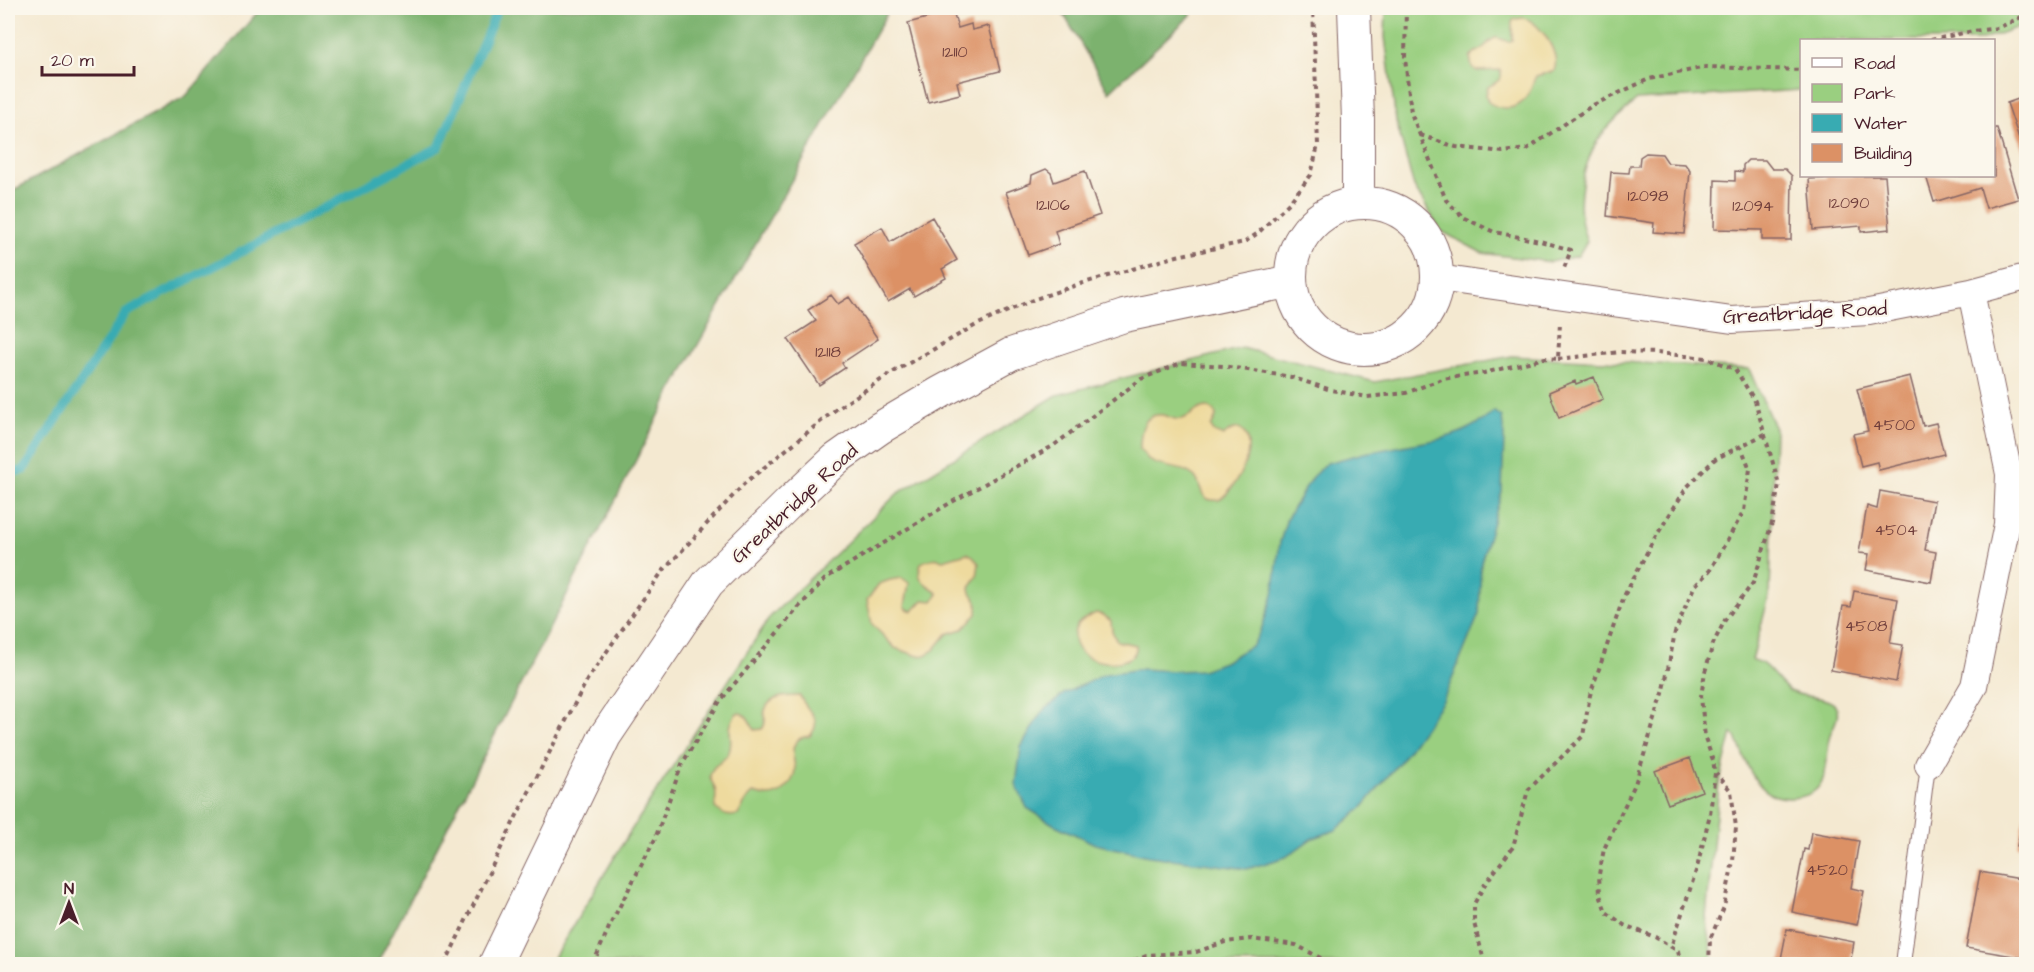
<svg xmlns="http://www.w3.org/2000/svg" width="2034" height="972" viewBox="0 0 2034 972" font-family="'Architects Daughter',sans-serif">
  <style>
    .green { fill: #9acf80; stroke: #727756; stroke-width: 1.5 }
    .forest { fill: #7bb26e; stroke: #62684c; stroke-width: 1.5 }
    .sand { fill: #eeda9e; stroke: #9c7c64; stroke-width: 1.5 }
    .water { fill: #38abb2; stroke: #41656e; stroke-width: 1.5 }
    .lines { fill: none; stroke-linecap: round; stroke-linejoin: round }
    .stream { stroke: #38abb2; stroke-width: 9 }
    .building { fill: #dc9165 }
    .service-casing { stroke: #866665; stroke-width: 16 }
    .minor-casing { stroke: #866665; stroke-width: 28 }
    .tertiary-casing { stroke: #866665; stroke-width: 34 }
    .path { stroke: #866665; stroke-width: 4; stroke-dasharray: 4.5 4.5; stroke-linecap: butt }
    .service { stroke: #fff; stroke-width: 14 }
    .minor { stroke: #fff; stroke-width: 26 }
    .tertiary { stroke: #fff; stroke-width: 32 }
    .labels { text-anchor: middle; stroke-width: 4.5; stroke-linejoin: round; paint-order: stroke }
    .number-label { font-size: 16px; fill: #6e3c3a }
    .street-label { font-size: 20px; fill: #4a1f2b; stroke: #fbf7ec }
  </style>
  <rect width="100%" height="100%" fill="#fbf7ec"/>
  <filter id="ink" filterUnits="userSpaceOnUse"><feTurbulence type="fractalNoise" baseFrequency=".0167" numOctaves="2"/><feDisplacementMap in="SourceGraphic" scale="12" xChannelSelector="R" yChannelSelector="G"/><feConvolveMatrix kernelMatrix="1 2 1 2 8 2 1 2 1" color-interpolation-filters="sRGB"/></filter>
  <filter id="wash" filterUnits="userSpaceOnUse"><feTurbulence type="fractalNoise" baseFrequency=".008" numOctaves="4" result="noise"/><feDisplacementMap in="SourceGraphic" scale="24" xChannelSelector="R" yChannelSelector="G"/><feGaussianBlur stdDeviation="1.35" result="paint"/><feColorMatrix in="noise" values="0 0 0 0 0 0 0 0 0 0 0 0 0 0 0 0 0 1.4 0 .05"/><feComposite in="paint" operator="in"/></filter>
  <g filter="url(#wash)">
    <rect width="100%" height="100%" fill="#f4e9d1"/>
    <path class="green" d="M1386,8H2026V24L1983,40H1802L1801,90L1637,100C1622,113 1605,127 1595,145C1580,173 1575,213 1587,241L1578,256L1550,262L1482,253L1441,231L1414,187L1396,121L1385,37Z
      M1242,348L1375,382L1512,356L1749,369L1775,429L1770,592L1752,660C1768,661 1777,683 1790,691C1802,698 1826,696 1834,704C1843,715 1832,727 1829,738C1827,752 1828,767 1823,779C1818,791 1810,795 1799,797C1758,805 1748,767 1736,737L1732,733L1719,784L1706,917L1714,964H550L628,835L770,617L898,493L1057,395Z"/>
    <path class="forest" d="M261,8H890L671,392L377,964H8V193L186,96Z
      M1060,8H1193L1191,15L1109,92Z"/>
    <path class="sand" d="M1524,18C1541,23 1561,54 1554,71L1536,76C1532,83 1531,93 1525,99C1516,111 1500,110 1488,102L1486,94L1488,87C1495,83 1505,79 1500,70L1477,71L1472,67L1470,57C1474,52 1478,51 1483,48C1495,37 1492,35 1509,42L1512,40V22L1515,19Z
      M1207,407C1220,412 1217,416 1211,427L1214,432L1223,436L1231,430L1239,428C1262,443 1236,489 1219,500C1197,502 1204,486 1194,476C1183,466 1162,469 1149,460C1146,457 1143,453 1140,449C1140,434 1142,412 1163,415C1170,416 1174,421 1181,419C1192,417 1194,408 1207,407Z
      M967,553L973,556L979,564L977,576L970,588L971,593L977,601V614L963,629L947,634L934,650L925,655L918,656L895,648L872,624L867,600L879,584L890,580L902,578L909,583L905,606L907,609L913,611L923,600L933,601L938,594C929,583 914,583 921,563C929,559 934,557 943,560Z
      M1096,613L1103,615L1111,621L1112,631L1117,641L1136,645C1140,670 1077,668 1074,639C1073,623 1083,619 1096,613Z
      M800,696C807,712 824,719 810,736C806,737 800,737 797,741C790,748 794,759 795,768C795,782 782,796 768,796C763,796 758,794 753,793L747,799L738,815C727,817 724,815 715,808C715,802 717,794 715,789C714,783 710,782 710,776C712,764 723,763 728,754C736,740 723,730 737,713C748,712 749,723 755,730L762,729C768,722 763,717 765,710C770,695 788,696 800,696Z"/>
    <path class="water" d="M1494,411L1502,417L1504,437L1502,492L1481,562L1479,614L1443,701L1402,759L1362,808L1336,830L1311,839L1286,857L1247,869L1149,856L1095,844L1053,824L1027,808L1016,785L1021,747L1041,713L1065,693L1105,674L1141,669L1175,671L1202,670L1224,662L1253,645L1261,630L1273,595L1280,542L1287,518L1312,477L1327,463L1364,453L1441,439L1462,432L1484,420Z"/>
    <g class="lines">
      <path class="stream" d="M8,474L24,470L126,313L439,147L498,8"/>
    </g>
    <g id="blocks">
      <path class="building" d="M953,11L958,28L971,24L972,30L989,26L1000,71L957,82L960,94L928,102L908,23Z
        M2026,92V159L2007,103L2024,97Z
        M1994,128H1997L2018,199L1986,208L1980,188L1934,202L1926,176H1994Z
        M1646,153L1662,154L1668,163L1685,164L1690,171L1684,234L1653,232L1654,223L1607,216L1611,172L1629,173L1630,166H1639L1640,157Z
        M1748,160H1765L1772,169H1785L1792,176L1791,240H1762V230L1714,229L1715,180L1735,181V171L1743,172V165Z
        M1046,169L1051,173L1054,182L1085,171L1100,215L1055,231L1059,244L1028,255L1006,192L1031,183L1032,175Z
        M1826,176H1885L1890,229L1861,232V226L1813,230L1809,179L1826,178Z
        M932,217L957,260L942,269L946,278L914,296L910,289L888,302L854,243L882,227L890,242Z
        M831,295L838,304L849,297L878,339L842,363L845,368L819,385L788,339L816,321L808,310Z
        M1910,376L1923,426L1936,423L1944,454L1879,470L1877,462L1861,466L1853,434L1868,431L1857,389Z
        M1594,377L1603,399L1559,418L1549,392L1575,381L1576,384Z
        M1880,491L1934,501L1925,550L1936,552L1931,582L1866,570L1869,554L1859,553L1867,506L1877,509Z
        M1854,591L1898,599L1890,643L1903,645L1896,682L1831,670L1843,606L1851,607Z
        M1690,758L1702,791L1668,804L1655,771Z
        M2026,809V848L2017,846Z
        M1811,832L1859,841L1851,888L1864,891L1857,925L1792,912L1804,849L1808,850Z
        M1980,872L2026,880L2025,958L1966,948Z
        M1787,929L1854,942L1850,964H1780Z"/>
    </g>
  </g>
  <g filter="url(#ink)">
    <use href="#blocks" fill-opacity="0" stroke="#866665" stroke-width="1.5"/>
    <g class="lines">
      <defs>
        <path id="service" d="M1903,964L1928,765"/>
        <path id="minor" d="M1438,278L1732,320L1869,312L1971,292L2026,277
          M1928,765L1974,686L2007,524L2009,474L1971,292"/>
        <path id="tertiary" d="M1354,8L1358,120V203
          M1291 276a73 73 0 1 1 146 0a73 73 0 1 1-146 0Z
          M495,964L605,736L708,583L788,504L836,459L880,428L941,392L1011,354L1124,316L1291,281"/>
      </defs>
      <use href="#service" class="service-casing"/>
      <use href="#minor" class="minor-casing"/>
      <use href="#tertiary" class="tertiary-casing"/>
      <path class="path" d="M1406,8L1405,58L1411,113L1446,200L1464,218L1494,232L1540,241L1571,250L1564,268
        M1931,40L1973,31L1998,28L2026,15
        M1420,135L1456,147L1503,152L1527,149L1593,105L1649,79L1706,67L1802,70
        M1558,359L1620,352L1657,353L1706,358L1735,369L1755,401L1779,484L1772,523L1753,583L1725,620L1713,644L1705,672L1701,696L1705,738L1713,760L1715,773L1710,814L1697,868L1671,947
        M445,964L515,819L587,680L662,572L745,483L835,410L890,374L976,325L1035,299L1080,284L1177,256L1245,242L1258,233L1289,203L1311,175L1318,145L1313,8
        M593,964L611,923L655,839L682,764L720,701L798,608L826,578L950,503L1053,446L1141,379L1181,363L1223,366L1291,377L1331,390L1367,397L1406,393L1442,379L1484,373L1545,358L1558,359L1560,323
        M1126,964L1146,955L1196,952L1225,942L1251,939L1296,945L1332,964
        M1485,964L1474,923V904L1485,884L1513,847L1528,790L1583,736L1590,695L1624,596L1653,541L1687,487L1715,459L1765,434
        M1681,964L1678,951L1655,937L1624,925L1606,912L1600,895L1599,874L1604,849L1635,784L1664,690L1675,632L1694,587L1710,570L1744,511L1750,469L1741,447
        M1709,964L1710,939L1724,907L1733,861L1736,827L1731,791L1716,773"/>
      <use href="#service" class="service"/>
      <use href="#minor" class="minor"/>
      <use href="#tertiary" class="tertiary"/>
    </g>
  </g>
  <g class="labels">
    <g class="number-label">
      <text x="955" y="57">12110</text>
      <text x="1648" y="201">12098</text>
      <text x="1849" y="208">12090</text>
      <text x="1053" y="210">12106</text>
      <text x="1753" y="211">12094</text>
      <text x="828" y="357">12118</text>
      <text x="1894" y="430">4500</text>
      <text x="1896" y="535">4504</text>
      <text x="1866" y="631">4508</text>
      <text x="1827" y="875">4520</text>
    </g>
    <g class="street-label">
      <text transform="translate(1805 312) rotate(-3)" y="7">Greatbridge Road</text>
      <text transform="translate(794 503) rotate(-43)" y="7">Greatbridge Road</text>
    </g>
  </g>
  <rect width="2034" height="972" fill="none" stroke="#fbf7ec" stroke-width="30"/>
  <rect x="1800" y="39" width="195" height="138" fill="#fbf7ec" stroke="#b4a19f" stroke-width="1.5"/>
  <rect x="1812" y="58" width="30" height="9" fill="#ffffff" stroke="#b4a19f" stroke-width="1.5"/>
  <text x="1854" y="69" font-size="18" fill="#4a1f2b">Road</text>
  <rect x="1812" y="84" width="30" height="18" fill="#9acf80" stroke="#b4a19f" stroke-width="1.5"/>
  <text x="1854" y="99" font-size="18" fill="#4a1f2b">Park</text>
  <rect x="1812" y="114" width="30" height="18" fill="#38abb2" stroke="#b4a19f" stroke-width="1.5"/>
  <text x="1854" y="129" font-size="18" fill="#4a1f2b">Water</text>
  <rect x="1812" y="144" width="30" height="18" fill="#dc9165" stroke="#b4a19f" stroke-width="1.5"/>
  <text x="1854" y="159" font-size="18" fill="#4a1f2b">Building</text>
  <g transform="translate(69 903)" stroke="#fbf7ec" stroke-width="4.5" paint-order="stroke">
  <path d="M0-4.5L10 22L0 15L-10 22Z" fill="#4a1f2b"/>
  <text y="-9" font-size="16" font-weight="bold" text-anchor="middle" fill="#4a1f2b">N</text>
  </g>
  <path d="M42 66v9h92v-9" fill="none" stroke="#4a1f2b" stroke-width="3"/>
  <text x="51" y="66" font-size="18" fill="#4a1f2b" stroke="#fbf7ec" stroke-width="4.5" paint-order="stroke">20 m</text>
</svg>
